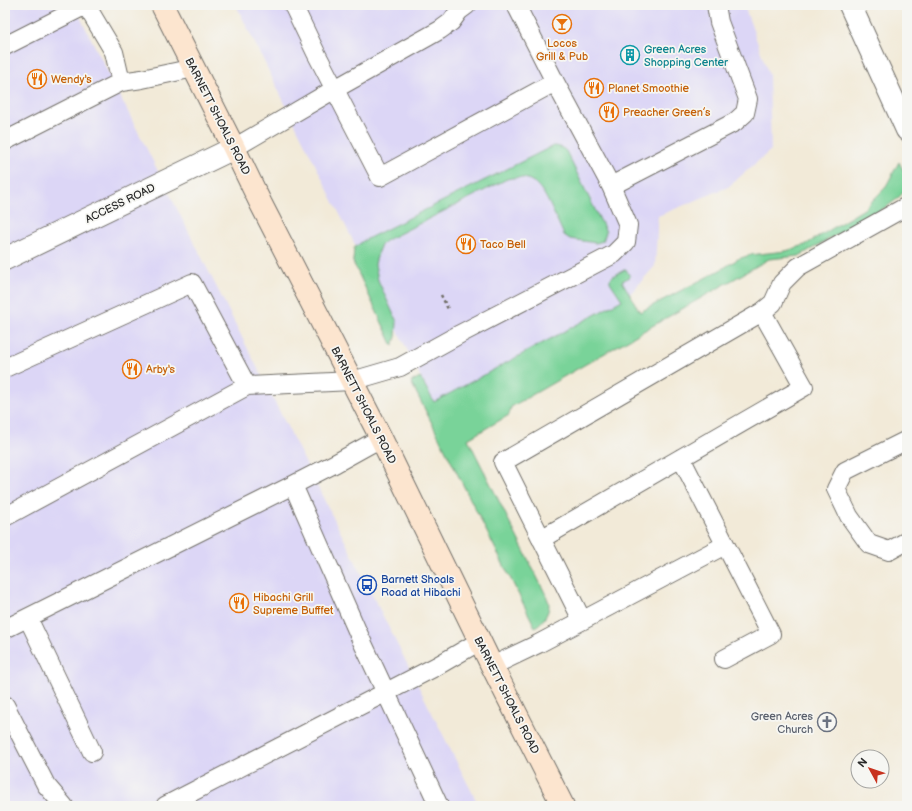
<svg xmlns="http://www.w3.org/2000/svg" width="912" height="811" viewBox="0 0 912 811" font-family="'Balsamiq Sans',sans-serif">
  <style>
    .built { fill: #dcd6f6 }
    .green { fill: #79d399; stroke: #527f62 }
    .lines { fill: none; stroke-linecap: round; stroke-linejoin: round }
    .lane-casing { stroke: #716e68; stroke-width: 20 }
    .street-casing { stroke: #716e68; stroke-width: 24 }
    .secondary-casing { stroke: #716e68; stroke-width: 24 }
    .path { stroke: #716e68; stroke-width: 2.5; stroke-dasharray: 3 3; stroke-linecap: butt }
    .lane { stroke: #fff; stroke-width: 18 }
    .street { stroke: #fff; stroke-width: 22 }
    .secondary { stroke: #fce5cf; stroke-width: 22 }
    .labels { text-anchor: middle; stroke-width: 3.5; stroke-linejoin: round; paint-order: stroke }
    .food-label { font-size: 11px; fill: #c56008; stroke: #f6f6f2; text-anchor: start }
    .culture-label { font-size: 11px; fill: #0d838f; stroke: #f6f6f2; text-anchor: start }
    .street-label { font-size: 11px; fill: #2b2b2b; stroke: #f6f6f2 }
    .transit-label { font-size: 11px; fill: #164399; stroke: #f6f6f2; text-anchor: start }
    .worship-label { font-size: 11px; fill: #5b616d; stroke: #f6f6f2; text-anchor: end }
  </style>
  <rect width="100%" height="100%" fill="#f6f6f2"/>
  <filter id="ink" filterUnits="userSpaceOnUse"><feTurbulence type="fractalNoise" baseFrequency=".025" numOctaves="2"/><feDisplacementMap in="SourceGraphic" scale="8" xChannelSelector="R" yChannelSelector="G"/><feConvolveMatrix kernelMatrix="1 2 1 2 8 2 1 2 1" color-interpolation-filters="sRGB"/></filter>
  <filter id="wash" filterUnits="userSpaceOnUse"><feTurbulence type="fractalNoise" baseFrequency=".012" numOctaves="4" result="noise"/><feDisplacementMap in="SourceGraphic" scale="16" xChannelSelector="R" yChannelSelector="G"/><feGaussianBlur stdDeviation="0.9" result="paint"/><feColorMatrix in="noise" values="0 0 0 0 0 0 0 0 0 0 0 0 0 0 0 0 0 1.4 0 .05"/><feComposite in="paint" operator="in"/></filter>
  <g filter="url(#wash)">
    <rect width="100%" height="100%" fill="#f2ead8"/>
    <path class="built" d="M5,5H74L479,806H5Z
      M236,5H744L769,75L771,150L728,187L658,216L655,266L621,304L435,406Z"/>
    <path class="green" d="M553,146C558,146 562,147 566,151L606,232L603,241L596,243L570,239L564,235C560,226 555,216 551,207C541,186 532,173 507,179L385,241L382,244L379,249L375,264L378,280L397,322L396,337L393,346L353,262L354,248L363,241Z
      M899,162C901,167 905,172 907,177C911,190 895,201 886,207L799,256L769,259L511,407L509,415L468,439L546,595C547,598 549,602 549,605C549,614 542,623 535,627L411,382L420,377L434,402L622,300L610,282V279L613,276L626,269L630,277L622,281L640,312L722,269L738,259L750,255L786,251L805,245L864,209L885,188Z"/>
  </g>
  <g filter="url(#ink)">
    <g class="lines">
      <defs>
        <path id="lane" d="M86,5L114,52L121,82
          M293,5L316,53L380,177L555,82
          M5,46L86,5
          M5,141L121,82L142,79L194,68
          M234,148L335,89L440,30L451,22L459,11L467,5
          M611,186L735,122L745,113L748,99L719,22L716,5
          M5,368L192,283L247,386
          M907,440L845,471L836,489L849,516L869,544L889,551L907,541
          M681,458L771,634L724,659
          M293,485L359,635L439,806
          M5,517L247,386L352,381L400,367L460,334L614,254L626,242L628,225L611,186L555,82L516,5
          M541,539L804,387L762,312
          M28,618L92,752
          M582,620L503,462L762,312L773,303L782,283L798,267L907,206
          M5,629L293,485L336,463L381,438
          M492,666L538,644L725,545
          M5,705L46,785L64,806
          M165,806L437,666L480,641"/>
        <path id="street" d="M850,5L907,130
          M5,259L234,148"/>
        <path id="secondary" d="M162,5L234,148L261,204L381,438L492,666L563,806"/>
      </defs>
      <use href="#lane" class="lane-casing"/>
      <use href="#street" class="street-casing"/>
      <use href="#secondary" class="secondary-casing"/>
      <path class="path" d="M441,295L449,311"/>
      <use href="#lane" class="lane"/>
      <use href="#street" class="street"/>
      <use href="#secondary" class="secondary"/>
    </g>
  </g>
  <defs>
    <symbol id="bar-ring" viewBox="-11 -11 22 22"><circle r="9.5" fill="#f6f6f2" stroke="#e8710a" stroke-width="1.5"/><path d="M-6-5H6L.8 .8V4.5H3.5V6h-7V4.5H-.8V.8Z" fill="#e8710a"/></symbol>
    <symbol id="building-ring" viewBox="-11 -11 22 22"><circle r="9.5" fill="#f6f6f2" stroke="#0f9aa8" stroke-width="1.5"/><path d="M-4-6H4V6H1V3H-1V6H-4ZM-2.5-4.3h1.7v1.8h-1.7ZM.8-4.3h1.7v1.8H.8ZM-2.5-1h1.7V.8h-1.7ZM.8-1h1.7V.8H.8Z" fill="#0f9aa8"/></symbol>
    <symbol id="restaurant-ring" viewBox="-11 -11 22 22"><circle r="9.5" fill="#f6f6f2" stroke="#e8710a" stroke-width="1.5"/><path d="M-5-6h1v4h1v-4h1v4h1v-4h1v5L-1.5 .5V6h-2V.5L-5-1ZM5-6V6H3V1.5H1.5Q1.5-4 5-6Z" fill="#e8710a"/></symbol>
    <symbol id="bus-ring" viewBox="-11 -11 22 22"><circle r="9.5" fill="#f6f6f2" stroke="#1a4fb4" stroke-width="1.5"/><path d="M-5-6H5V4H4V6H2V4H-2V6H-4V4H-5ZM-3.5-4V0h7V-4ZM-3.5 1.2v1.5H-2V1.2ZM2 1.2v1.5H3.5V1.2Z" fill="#1a4fb4"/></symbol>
    <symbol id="church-ring" viewBox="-11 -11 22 22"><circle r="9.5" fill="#f6f6f2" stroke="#6b7280" stroke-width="1.5"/><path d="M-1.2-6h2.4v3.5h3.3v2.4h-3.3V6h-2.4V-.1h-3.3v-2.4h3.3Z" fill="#6b7280"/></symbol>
  </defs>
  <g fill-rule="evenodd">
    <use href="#bar-ring" x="551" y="13" width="22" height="22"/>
    <use href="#building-ring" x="619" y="44" width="22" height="22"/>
    <use href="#restaurant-ring" x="26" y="68" width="22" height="22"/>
    <use href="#restaurant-ring" x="583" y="77" width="22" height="22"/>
    <use href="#restaurant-ring" x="598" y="101" width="22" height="22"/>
    <use href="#restaurant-ring" x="455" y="233" width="22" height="22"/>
    <use href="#restaurant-ring" x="121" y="358" width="22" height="22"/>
    <use href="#bus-ring" x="356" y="574" width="22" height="22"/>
    <use href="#restaurant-ring" x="228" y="592" width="22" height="22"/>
    <use href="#church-ring" x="816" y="711" width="22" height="22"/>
  </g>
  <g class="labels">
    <g class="food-label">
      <text x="562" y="47" text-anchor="middle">Locos<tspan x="562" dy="13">Grill &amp; Pub</tspan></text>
      <text x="51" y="83">Wendy's</text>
      <text x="608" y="92">Planet Smoothie</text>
      <text x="623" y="116">Preacher Green’s</text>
      <text x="480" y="248">Taco Bell</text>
      <text x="146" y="373">Arby's</text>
      <text x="253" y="601">Hibachi Grill<tspan x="253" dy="13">Supreme Bufffet</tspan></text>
    </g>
    <g class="culture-label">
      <text x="644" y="53">Green Acres<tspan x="644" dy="13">Shopping Center</tspan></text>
    </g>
    <g class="street-label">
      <text transform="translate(218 116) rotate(63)" y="4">BARNETT SHOALS ROAD</text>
      <text transform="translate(120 203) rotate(-26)" y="4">ACCESS ROAD</text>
      <text transform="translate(364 405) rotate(63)" y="4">BARNETT SHOALS ROAD</text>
      <text transform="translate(507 695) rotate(63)" y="4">BARNETT SHOALS ROAD</text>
    </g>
    <g class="transit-label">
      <text x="381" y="583">Barnett Shoals<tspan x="381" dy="13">Road at Hibachi</tspan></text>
    </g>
    <g class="worship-label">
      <text x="813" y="720">Green Acres<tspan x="813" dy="13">Church</tspan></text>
    </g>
  </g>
  <rect width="912" height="811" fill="none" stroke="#f6f6f2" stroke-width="20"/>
  <g transform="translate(870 769) rotate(310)"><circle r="19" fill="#f6f6f2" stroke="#a5a5a2"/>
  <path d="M0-3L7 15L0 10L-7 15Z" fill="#c8321e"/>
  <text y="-6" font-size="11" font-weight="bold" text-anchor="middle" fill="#2b2b2b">N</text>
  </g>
</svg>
